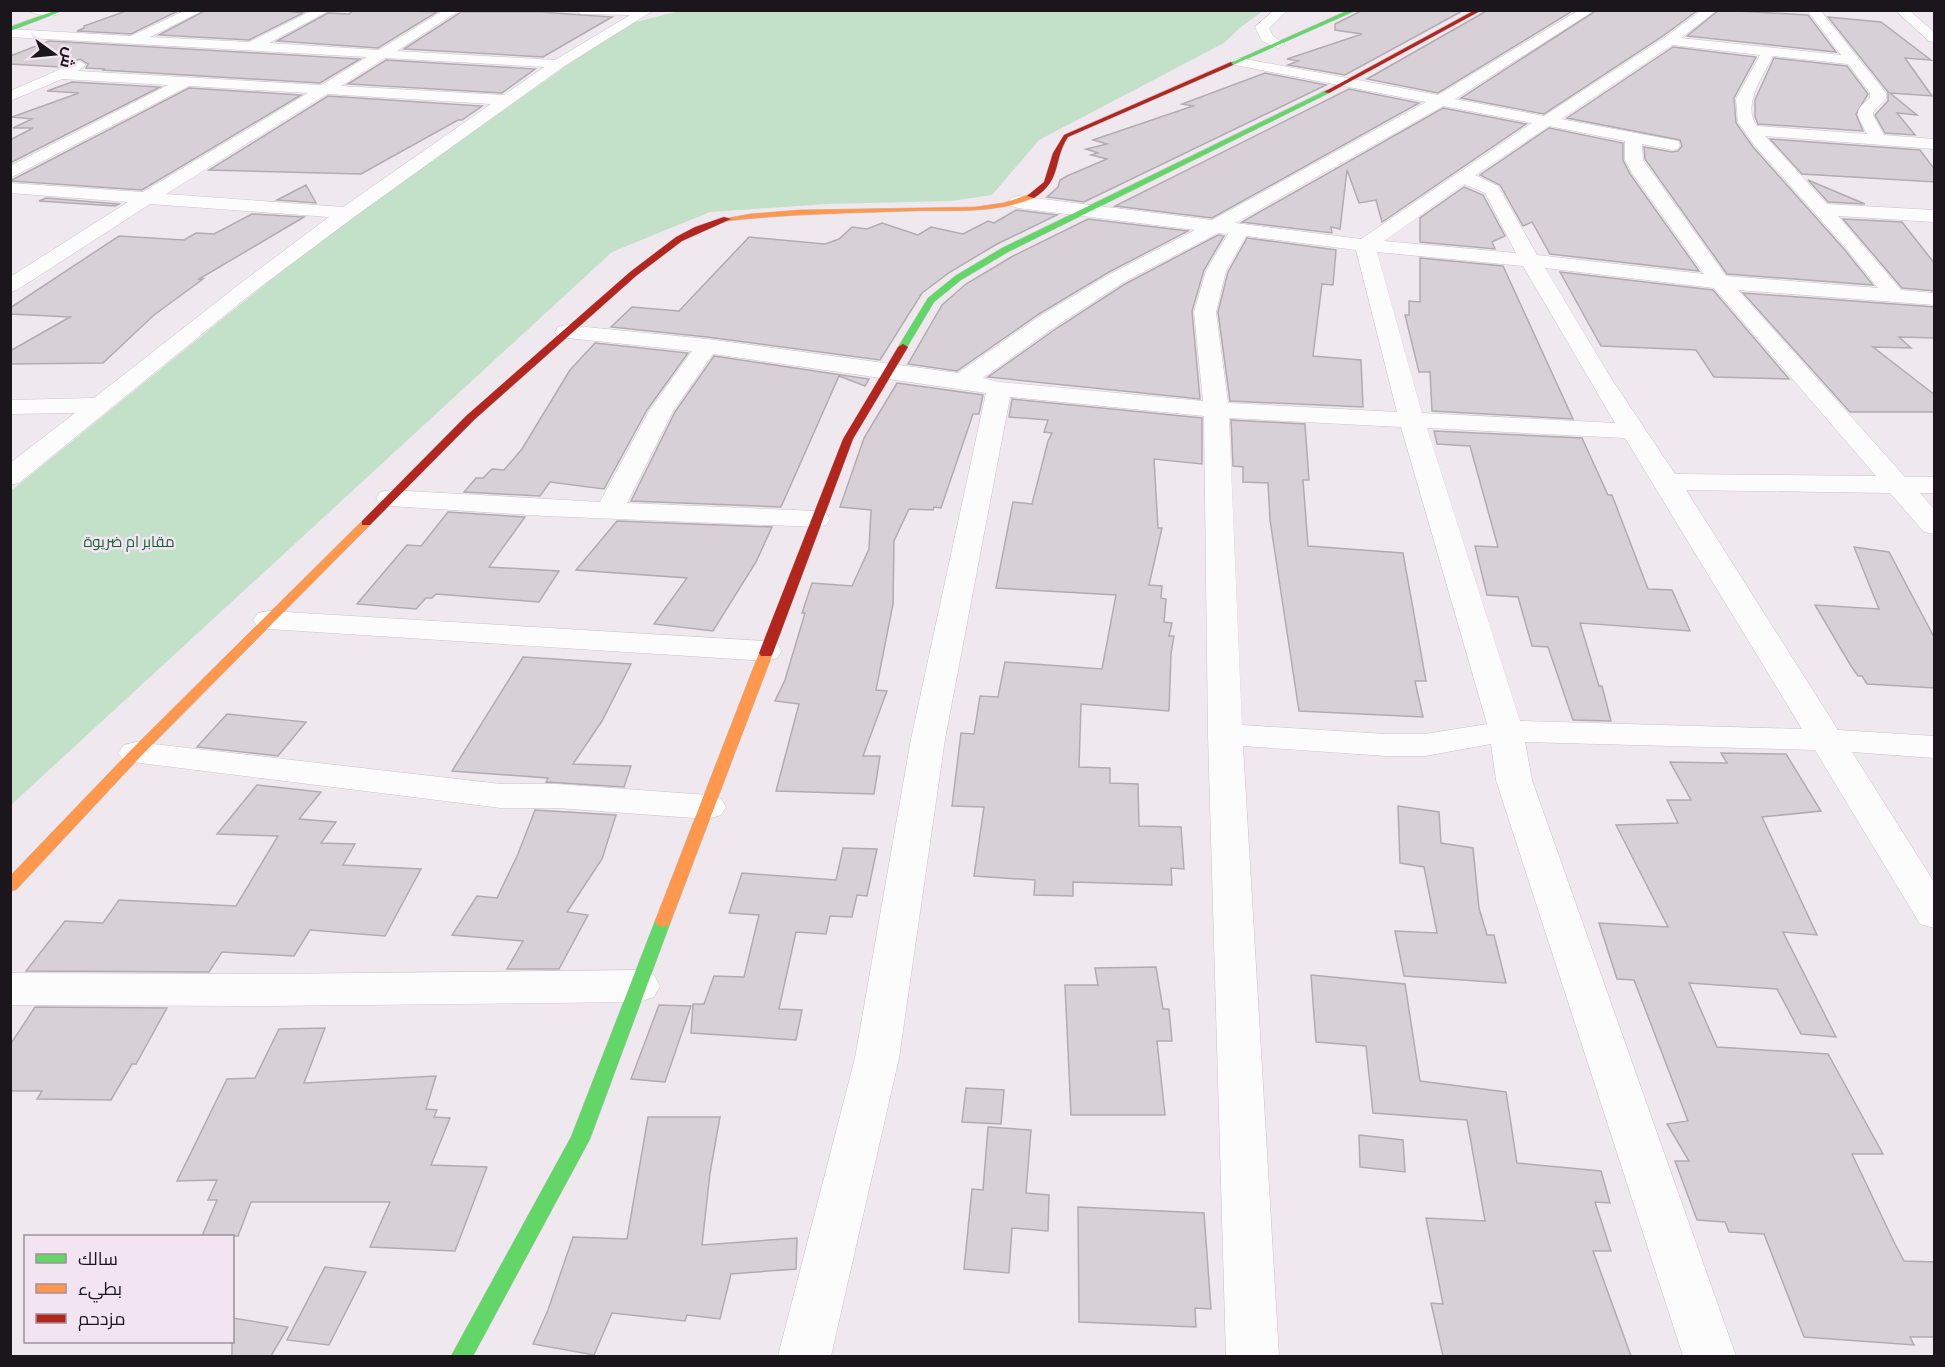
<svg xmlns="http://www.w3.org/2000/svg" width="1945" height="1367" viewBox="0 0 1945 1367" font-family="'Titillium Web',Cairo,sans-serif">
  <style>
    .green { fill: #c3e0c8 }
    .building { fill: #d7d0d6; stroke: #b2acb1; stroke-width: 1.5 }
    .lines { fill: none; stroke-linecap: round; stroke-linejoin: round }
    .street-casing { stroke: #c9c3c9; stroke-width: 1 }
    .fast-casing { stroke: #c9c3c9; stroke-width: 1 }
    .slow-casing { stroke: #c9c3c9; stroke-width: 1 }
    .jam-casing { stroke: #c9c3c9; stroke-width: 1 }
    .street { fill: #fdfcfd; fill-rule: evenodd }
    .fast { fill: #63d668; fill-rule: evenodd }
    .slow { fill: #ff974d; fill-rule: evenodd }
    .jam { fill: #b3261e; fill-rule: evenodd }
    .labels { text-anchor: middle; stroke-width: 5; stroke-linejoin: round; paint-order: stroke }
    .park-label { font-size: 15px; fill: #136630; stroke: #f3e4f2 }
  </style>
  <rect width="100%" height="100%" fill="#f0e8ef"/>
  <path class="green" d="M683,10L1263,11L1242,26L1224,43L1039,140L992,195L951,201L828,204L710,212L612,252L11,805V491L311,247L624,25Z"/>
  <path class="building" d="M142,10H180L131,34L77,31L84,28V26L126,11Z
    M206,10H278L303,13L249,40L159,35Z
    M354,10H370L437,12L378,48L277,41L328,13L349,14Z
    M1363,10H1464L1345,75L1288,65L1298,61L1287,59L1362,34L1335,30V24Z
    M1488,10H1574L1438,93L1367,79Z
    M1597,10H1698L1663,36L1544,114L1461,98Z
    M1719,10L1808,15L1836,52L1687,36Z
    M461,12H541L612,17L543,57L404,49Z
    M1828,17L1881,22L1931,60L1905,58L1932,96L1890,93L1917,115L1897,113L1915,135L1885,133L1875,115L1888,101V92Z
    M49,41L360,59L320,83L102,70L105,69L86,68L88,64L80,59L60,67L10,64V56Z
    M1673,47L1756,57L1734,98L1736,123L1753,147L1844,249L1873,285L1727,274L1645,159L1644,147L1672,152L1678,151L1682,146L1680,140L1567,118Z
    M1774,58L1847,66L1868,94L1856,114L1863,131L1758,124L1755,117V100Z
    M386,60L535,69L502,93L348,84Z
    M1265,73L1326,85L1084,202L1047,197L1058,187L1060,180L1067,176L1107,159L1091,155L1098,153L1086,149L1107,144L1093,140L1193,106L1182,104Z
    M72,82L160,87L10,163V140L33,128H13L32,119L12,117L79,93L47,91Z
    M189,88L301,95L142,190L10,181Z
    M1349,89L1419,103L1212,218L1115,206Z
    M328,96L482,106L462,120H458L361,174L209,170Z
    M1443,108L1526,124L1382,222L1376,200L1359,203L1347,170L1340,229L1331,227L1332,233L1242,222Z
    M1549,128L1623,143V160L1630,174L1699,271L1550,254L1532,222L1523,226L1500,185L1480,175Z
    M1770,139L1920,150L1935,170V182L1802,174Z
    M1808,180L1865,204L1828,202Z
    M306,185L316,203L277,200Z
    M1464,187L1483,195L1505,236L1492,242L1495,249L1420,242V218Z
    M46,198L119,204L115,206L39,201Z
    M1016,210L1057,215L997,244L950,272L922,293L880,360L707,337L611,327L632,307L679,311L749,237L825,244L839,239L852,227L867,229L882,223L918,235L931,227L963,234L988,221L994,223Z
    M252,214L304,217L199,279H203L154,315L103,363L10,364V351L70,317L10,314V308L119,236L184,240L196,233L214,234Z
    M1088,219L1188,231L1109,272L1039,314L957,371L908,364L942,305L966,284L1013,256Z
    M1843,219L1902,222L1935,264V291L1902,288Z
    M1218,235L1224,236L1204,270L1192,311L1200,399L988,377L1057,328L1125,284Z
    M1247,238L1336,250L1333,285L1322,284L1313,356L1361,360L1363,407L1230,401L1218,312L1228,272Z
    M1420,258L1503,266L1573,419L1432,411L1430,372H1419L1405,315H1409V301L1420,302Z
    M1560,272L1713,290L1789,379L1714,377L1696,350L1601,346Z
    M1743,293L1935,307V338L1899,337L1911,348L1873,347L1935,395V412H1850Z
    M595,343L688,353L647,410L604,489L550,482L540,496L464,492L476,478H483L492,469L504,470L522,449L570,370Z
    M714,356L869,379L865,386L839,376L781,507L631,501L675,412Z
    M897,383L983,395L979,414H973L941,508L934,507L933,510L909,509L894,541L893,604L876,690L887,691L863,756H880L874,794L776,791L799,704L775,701L785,680L805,613H802L812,583L852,586L869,549L871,510L840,507L864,438Z
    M1012,399L1202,418V464L1154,459L1158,528H1162L1149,585L1162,586L1161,598L1166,599L1164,622L1172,623L1169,636H1174L1171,654L1169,711L1081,704L1079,767L1110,768V783L1138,784L1139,826L1181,827L1184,869L1171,868L1172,885L1073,882V896L1034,895L1035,880L974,876L984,807L952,806L961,733L974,734L980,696L998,697L1005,662L1102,669L1116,595L996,588L1013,502L1032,504L1048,441L1052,433L1044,432L1048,420L1009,417Z
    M1231,420L1305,424L1309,480H1303L1308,546L1403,553L1426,681H1415L1423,717L1299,711L1270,520L1268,483L1243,482V467L1233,466Z
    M1434,431L1582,438L1608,495H1612L1648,589L1672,590L1690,631L1580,623L1599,686H1602L1611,721L1573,720L1548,647L1532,646L1518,597L1487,595L1475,546L1498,547L1470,446L1437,444Z
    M448,512L525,517L489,567L559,571L539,602L436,594L432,598H426L416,609L357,604L407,545L421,546Z
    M617,521L772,527L756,562L713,631L654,624L687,578L576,570Z
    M1854,547L1889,552L1935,639V688L1867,684L1862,676H1858L1851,666L1815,605L1879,609Z
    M523,657L631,664L602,721L573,764L631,766L624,787L546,782L548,778L452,771Z
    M227,714L306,722L278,756L197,747Z
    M1721,753L1786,754L1821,811L1762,817L1817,935L1783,932L1836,1037L1801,1034L1777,989L1689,983L1717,1047L1828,1054L1883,1154H1852L1894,1242L1904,1261L1935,1262V1337H1910L1914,1345L1804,1337L1764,1234L1729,1232L1725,1222L1697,1220L1675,1161H1689L1667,1124L1688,1121L1634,980L1617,979L1599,923L1668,927L1616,825L1678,823L1667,800H1691L1670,762L1727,763Z
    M257,785L321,792L299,819L336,822L321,843L355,844L343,865L421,869L385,936L310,930L294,956L222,952L209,972L26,971L65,921L103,923L119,900L236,906L278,836L217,834Z
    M1398,806L1439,812L1441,843L1473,848L1479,908L1487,935H1494L1506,983L1404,976L1395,931L1437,933L1424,867L1400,863Z
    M535,810L616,815L602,859L567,912L588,915L559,969H507L523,941L452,935L477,896L497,898L518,854Z
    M843,848L877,849L867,896L857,895L852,917L830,916L826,934L796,932L779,1009L802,1010L796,1040L691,1033L693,1004H704L714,976L744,977L759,915L729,913L742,873L836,880Z
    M1156,967L1163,1009H1169L1172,1041H1157L1165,1115H1071L1065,985H1098L1095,968Z
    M1311,975L1405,984L1420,1081L1506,1092L1517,1163L1601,1171L1610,1203L1595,1202L1611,1251H1593L1631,1356H1443L1431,1303L1443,1304L1426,1218L1485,1221L1467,1120L1373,1113L1366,1046L1316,1042Z
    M659,1005L691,1006L665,1082L631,1079Z
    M35,1007L167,1008L136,1064H132L111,1100L37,1099L42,1091H10V1045Z
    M325,1028L304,1083L436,1076L426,1109L437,1110L434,1117L450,1118L431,1165L487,1167L455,1251L370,1247L390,1202H251L238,1236H202L217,1200H208L217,1180L177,1181L227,1079L255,1078L279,1029Z
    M966,1088L1004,1090L1001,1124L962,1122Z
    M648,1117H720L710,1173L702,1245L797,1238L796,1269L731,1274L720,1319L687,1315L685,1321L612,1313L594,1355L533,1344L548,1310L573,1237L627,1239Z
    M988,1127L1031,1130L1026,1193L1049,1195L1048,1231L1012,1228L1009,1273L964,1269L972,1189L983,1190Z
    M1359,1135L1403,1140L1405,1172L1360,1167Z
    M1078,1207L1204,1213L1211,1309L1195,1308L1196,1327L1079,1322Z
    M325,1267L366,1272L329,1345L287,1340Z
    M232,1318L288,1327L271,1356H232Z"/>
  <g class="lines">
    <defs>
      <path id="street" d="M27,10H63L64,12C56,18 36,16 27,10Z
        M186,10H204L150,37L249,42L313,10H330L269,43L379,50L444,10H460L397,51L555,60L630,15L581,14L575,10H654L563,67L354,217L251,294L19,483L10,485V463L75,413L10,414V400L94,398L237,286L329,217L150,204L17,290L10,292V277L128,202L10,193V183L143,192L308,93L189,86L10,178V166L168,85L62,79L10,101V91L79,61L86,65L78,71L321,85L367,57L10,37V29L131,36ZM385,58L544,67L504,95L341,86ZM327,94L491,104L343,207L166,194Z
        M1274,10H1288L1269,28L1273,36L1285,44L1278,48L1262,41L1255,27Z
        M1579,10H1595L1455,99L1544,116L1664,38L1702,10H1717L1681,38L1841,55L1807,10H1820L1886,93V99L1874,111L1873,115L1884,135L1934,139V149L1765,136L1827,204L1934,210V222L1838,216L1901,290L1934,293V305L1738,290L1905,477H1934V493H1920L1934,509V534L1924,532L1890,493L1686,490L1838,730L1934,736V758L1852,752L1934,882V928L1920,924L1815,750L1525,742L1532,780L1736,1356H1683L1496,780L1491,744L1425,756H1386L1243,746L1279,1356H1226L1208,734L1204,416L1010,397L945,739L899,1058L831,1356H778L855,1058L911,739L986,393L713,354L673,411L627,503L816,511L826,513L830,519L826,525L816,527L545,516L390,506L380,504L376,498L380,492L390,490L600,502L649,411L692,351L558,337L555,332L558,327L566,325L707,339L958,373L1040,316L1110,274L1195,230L1018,208L1011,206L1009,202L1011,198L1018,196L1212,220L1426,102L1240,66L1235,65L1233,62L1235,59L1240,58L1438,95ZM1672,45L1760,55L1736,99L1738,122L1755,146L1846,248L1878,288L1726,276L1643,160L1642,144L1672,150L1678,149L1680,145L1678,141L1561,119ZM1773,56L1848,64L1870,93V98C1852,112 1857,115 1867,134L1757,126C1741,105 1764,75 1773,56ZM1443,106L1532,123L1361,239L1235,223ZM1549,126L1625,141V160L1632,173L1704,274L1537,255L1498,186L1475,175ZM1464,184L1485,193L1516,253L1384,241ZM1218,233L1228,234L1206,271L1194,312L1203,401L999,382L983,378L1056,326L1124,282ZM1246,236L1356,250L1397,412L1228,403L1216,312L1226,271ZM1377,252L1523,266L1615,423L1422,413ZM1545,268L1714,288L1876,476L1675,474L1609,375ZM1229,418L1401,427L1487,724L1425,734H1386L1242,725ZM1427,428L1625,438L1802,729L1520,721Z
        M1895,10H1909L1934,32V42L1929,41Z
        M269,611L766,641L777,644L782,651L777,658L766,661L269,629L258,627L253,620L258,613Z
        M136,742L501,784H557L708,795L721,799L726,807L721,815L708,819L557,808H501L124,761L118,753L124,745Z
        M639,970L654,975L660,986L654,997L639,1002L266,1006L10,1005V973L266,974Z"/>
      <path id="fast" d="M57,10H65L10,31V27Z
        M1349,10H1357L1233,65L1228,64Z
        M1327,90L1329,93L1008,252L961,280L934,302L906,349L898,347L928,298L955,276L1002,248Z
        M663,915L669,917L671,921L590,1139L473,1356H451L571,1137L655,921L657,917Z"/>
      <path id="slow" d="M1031,194H1034V198C994,214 953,210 911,211C850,213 788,214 727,221L723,219L750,214L798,210L975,207L1003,203Z
        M366,520L370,521V525L141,756L16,890L10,891V876L131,750L362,521Z
        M766,649L773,653L671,921L669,925L663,927L657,925L655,921L759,653Z"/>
      <path id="jam" d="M1475,10H1482L1329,93L1324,92Z
        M1231,62L1233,65L1068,137C1052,162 1063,179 1034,198L1027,196L1044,182L1053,153L1064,135Z
        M724,217L731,219L682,241L636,276L474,420L370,525H362V521L466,416L630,272L676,237L695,227Z
        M903,344L908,347L853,439L773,653L771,656H761L759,653L843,439L898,347Z"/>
    </defs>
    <use href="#street" class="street-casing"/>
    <use href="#fast" class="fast-casing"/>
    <use href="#slow" class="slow-casing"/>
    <use href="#jam" class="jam-casing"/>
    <use href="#street" class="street"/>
    <use href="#fast" class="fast"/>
    <use href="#slow" class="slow"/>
    <use href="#jam" class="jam"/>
  </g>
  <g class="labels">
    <g class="park-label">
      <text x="129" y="547">مقابر ام ضريوة</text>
    </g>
  </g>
  <rect width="1945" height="1367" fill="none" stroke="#1b161b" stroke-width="24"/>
  <rect x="24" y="1235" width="210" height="108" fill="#f3e4f2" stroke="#9d929c" stroke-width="1.5"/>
  <rect x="36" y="1254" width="30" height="9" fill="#63d668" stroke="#9d929c" stroke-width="1.5"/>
  <text x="78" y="1265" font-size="18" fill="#1b161b">سالك</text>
  <rect x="36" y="1284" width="30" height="9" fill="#ff974d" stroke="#9d929c" stroke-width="1.5"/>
  <text x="78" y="1295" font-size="18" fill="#1b161b">بطيء</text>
  <rect x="36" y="1314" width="30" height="9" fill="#b3261e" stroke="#9d929c" stroke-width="1.5"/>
  <text x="78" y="1325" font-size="18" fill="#1b161b">مزدحم</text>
  <g transform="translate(54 54) rotate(105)" stroke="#f3e4f2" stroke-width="4.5" paint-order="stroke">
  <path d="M0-4.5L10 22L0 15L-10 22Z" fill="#1b161b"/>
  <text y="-9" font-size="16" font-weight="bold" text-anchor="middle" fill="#1b161b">ش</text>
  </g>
</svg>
